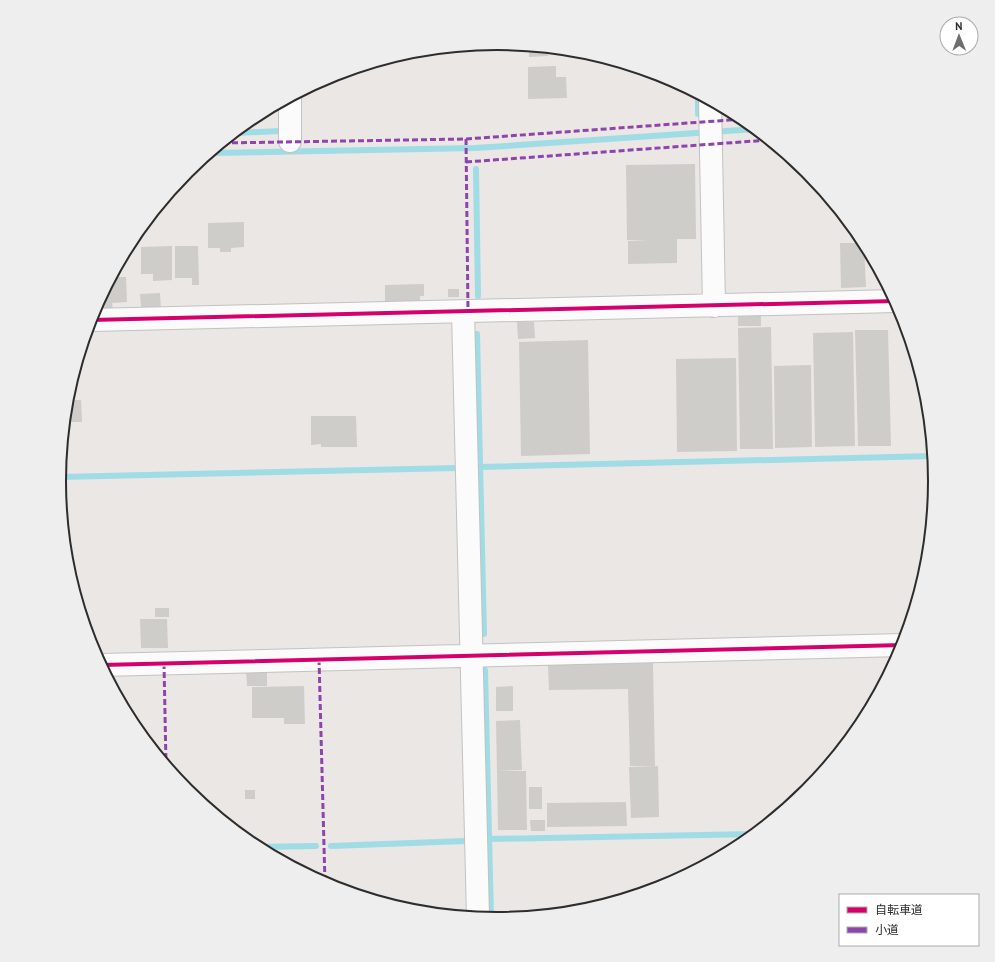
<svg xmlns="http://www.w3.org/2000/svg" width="995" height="962" viewBox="0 0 995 962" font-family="'PT Sans','Noto Sans JP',sans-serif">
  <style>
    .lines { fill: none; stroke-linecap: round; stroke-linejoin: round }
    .stream { stroke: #9fdce5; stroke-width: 6 }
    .building { fill: #cfcdca }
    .minor-casing { stroke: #c3c2c2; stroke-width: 24 }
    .minor { stroke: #fcfbfb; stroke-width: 22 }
    .quiet { stroke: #8e44ad; stroke-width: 3; stroke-dasharray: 6 3; stroke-linecap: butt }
    .cycleway-casing { stroke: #fff; stroke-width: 6 }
    .cycleway { stroke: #d6006c; stroke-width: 4 }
    .rim { fill: none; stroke: #2d2d2d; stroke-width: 2 }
  </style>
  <rect width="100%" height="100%" fill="#eae7e4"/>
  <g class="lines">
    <path class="stream" d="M698,114V94
      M235,133L280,131
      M210,153L475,148L756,129
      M476,169L478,296
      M477,334L484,634
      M480,467L933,456
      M60,477L456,468
      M485,670L491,918
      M489,839L755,834
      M331,846L465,841
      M258,847L316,846"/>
  </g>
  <path class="building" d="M529,46L548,48V56L529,57Z
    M556,66V77H566L567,98L528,99V67Z
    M695,164L696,239H677V263L628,264V241L648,240H627L626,165Z
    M839,210L847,220H839Z
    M244,222V247L231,248V252H220V248H208V223Z
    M840,243H864L866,287L841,288Z
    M172,246V280L153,281V274H141V247Z
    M175,246H198L199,285H192V278H175Z
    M112,277H126L127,302L112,303L113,310H99V303Z
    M424,284V296H420V304H385V285Z
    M448,289H459V297H448Z
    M160,293L161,310H145L141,306L140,294Z
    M761,313V326H738V314Z
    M517,322H534L535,338L518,339Z
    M771,327L773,449H740L738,328Z
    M855,330H888L891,446H858Z
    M853,332L855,446L815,447L813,333Z
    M588,340L590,454L521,456L519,342Z
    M736,358L737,451L677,452L676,359Z
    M811,365L812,447L775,448L774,366Z
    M67,400H81L82,422H65Z
    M311,416H356L357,447H321V444L311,445Z
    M155,608H169V617H155Z
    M140,619H167L168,648H141Z
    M653,663L655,766H630L628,689L549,690L548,665Z
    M246,671H267V686H247Z
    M304,686L305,724H284V718H252V687Z
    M513,686V711H496V687Z
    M520,720L522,770L497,771L496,721Z
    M658,766L659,817L631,818L629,767Z
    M497,771H526L527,830H498Z
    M529,787H542V809H529Z
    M245,790H255V799H245Z
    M626,802L627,826L547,827V803Z
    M530,820H545V831H531Z"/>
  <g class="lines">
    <defs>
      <path id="minor" d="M710,100L714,306
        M290,141V98
        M463,312L478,917
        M91,320L896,301
        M101,665L903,645"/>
    </defs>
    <use href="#minor" class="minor-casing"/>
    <use href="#minor" class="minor"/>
    <path class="quiet" d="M466,139L468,311
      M223,143L466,139L744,119
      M466,162L769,140
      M319,659L325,883
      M164,663L166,764"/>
    <defs>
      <path id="cycleway" d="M91,320L896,301
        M101,665L903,645"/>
    </defs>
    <use href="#cycleway" class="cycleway-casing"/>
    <use href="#cycleway" class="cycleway"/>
  </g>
  <path d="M0 0H995V962H0ZM66 481a431 431 0 1 1 862 0a431 431 0 1 1-862 0Z" fill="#eee" fill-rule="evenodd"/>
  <path class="rim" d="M66 481a431 431 0 1 1 862 0a431 431 0 1 1-862 0Z"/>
  <rect x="839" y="894" width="140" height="52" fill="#ffffff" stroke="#ababab"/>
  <rect x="847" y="907" width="20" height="6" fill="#d6006c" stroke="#ababab"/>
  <text x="875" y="914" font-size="12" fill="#2d2d2d">自転車道</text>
  <rect x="847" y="927" width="20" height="6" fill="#8e44ad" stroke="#ababab"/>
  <text x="875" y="934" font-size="12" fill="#2d2d2d">小道</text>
  <g transform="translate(959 36) rotate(359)"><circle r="19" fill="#ffffff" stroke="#ababab"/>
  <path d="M0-3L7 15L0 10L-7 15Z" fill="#6f6e6d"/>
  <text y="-6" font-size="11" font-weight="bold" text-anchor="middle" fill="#2d2d2d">N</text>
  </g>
</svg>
